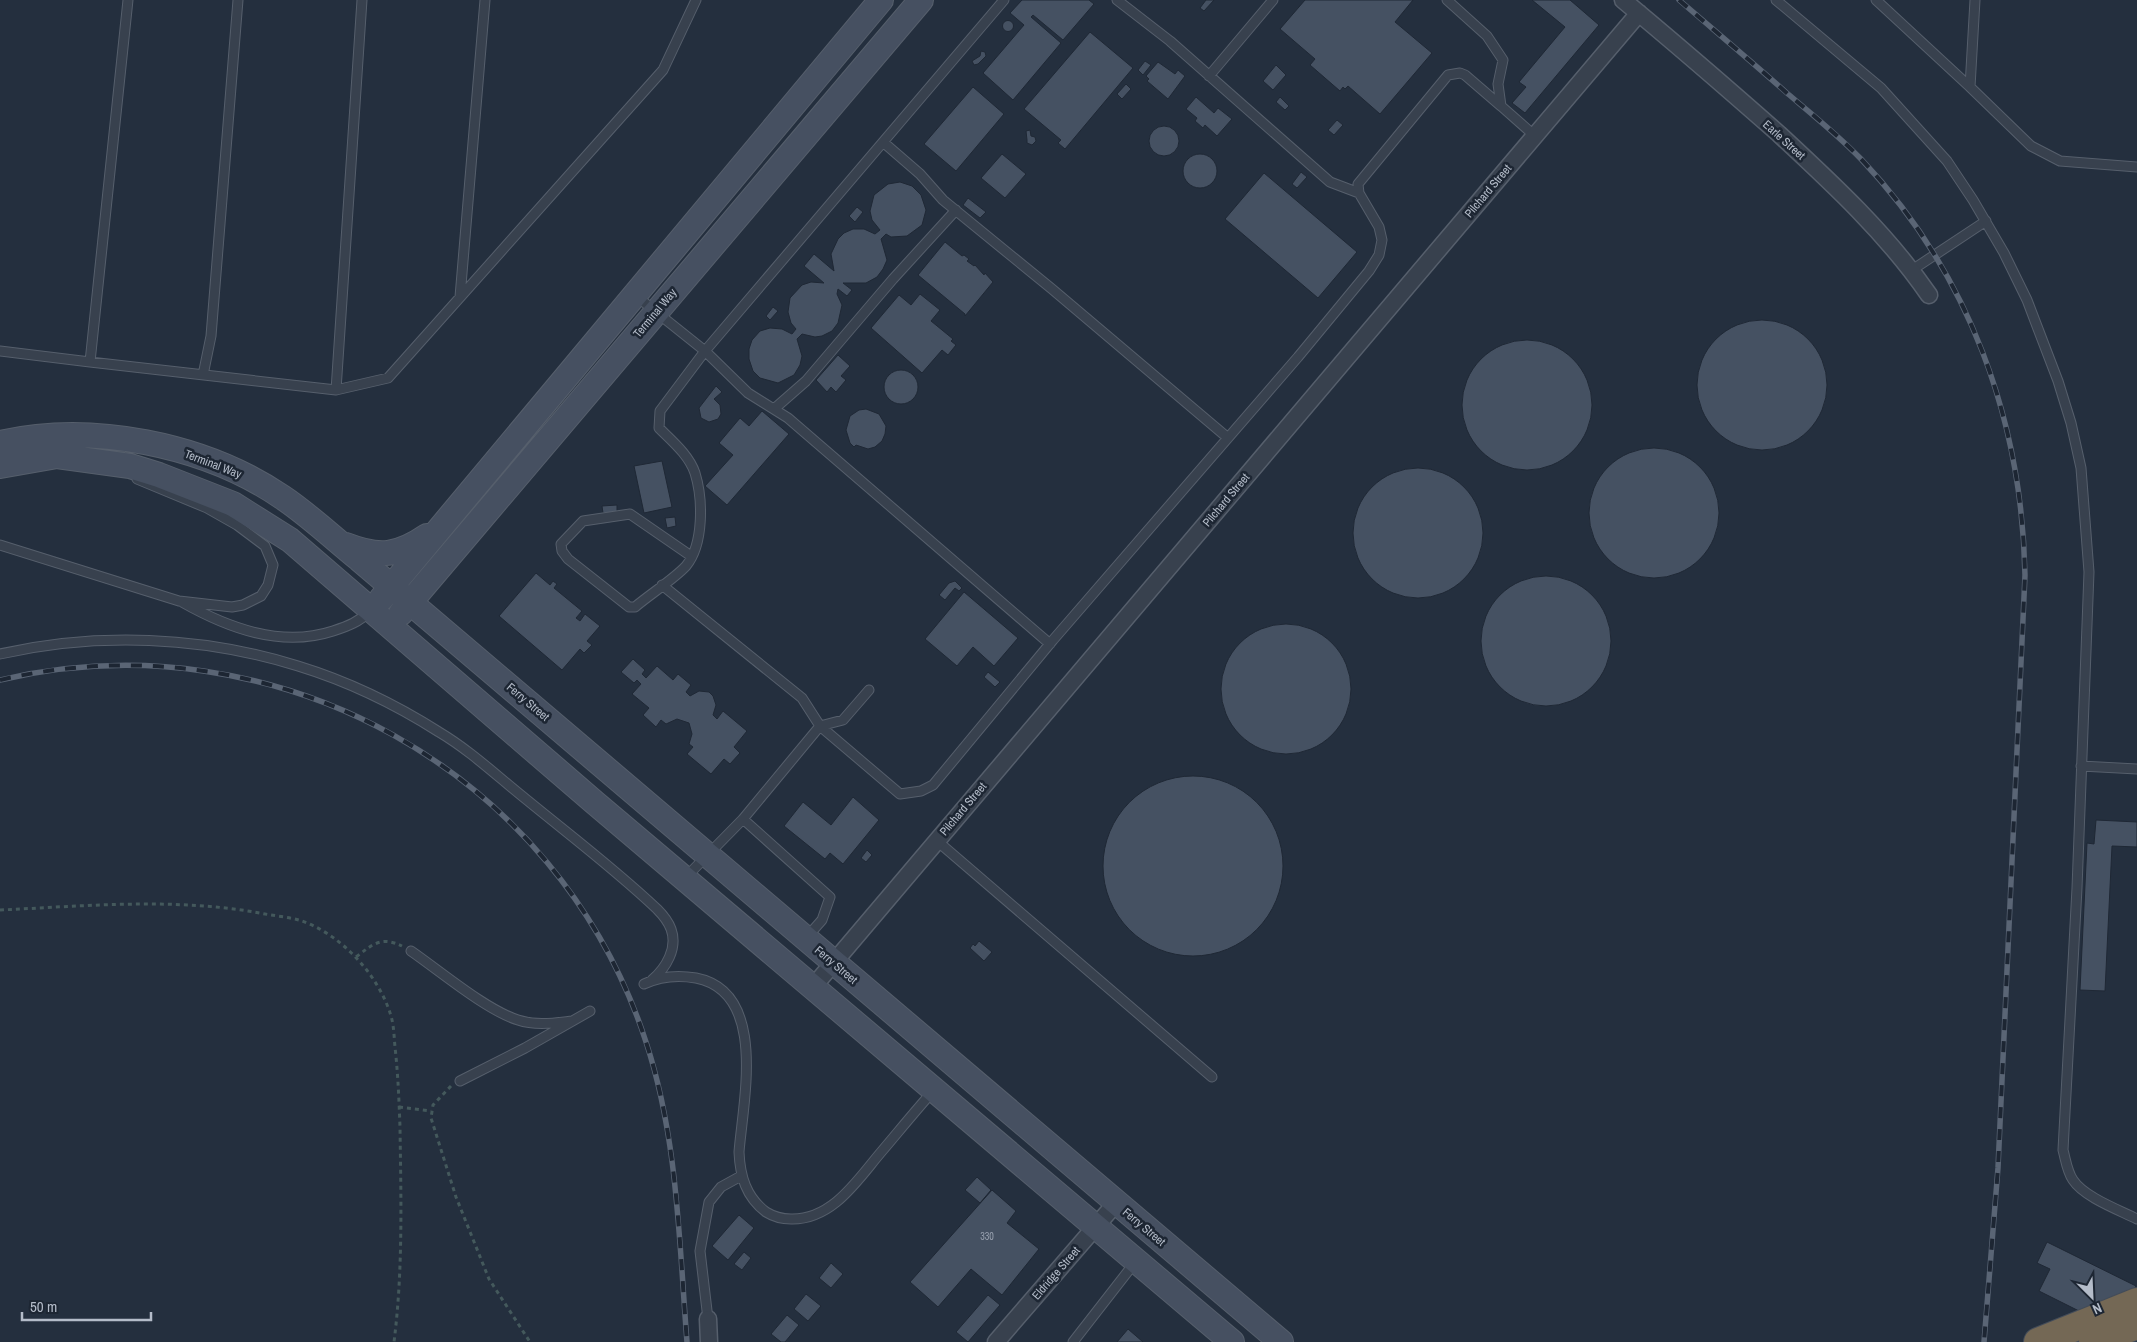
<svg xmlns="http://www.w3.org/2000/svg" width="2137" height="1342" viewBox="0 0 2137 1342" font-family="'Archivo Narrow',sans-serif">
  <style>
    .building { fill: #455162; stroke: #1f2835 }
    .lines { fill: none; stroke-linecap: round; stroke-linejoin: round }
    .service-casing { stroke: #565f6c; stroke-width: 11 }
    .minor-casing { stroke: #565f6c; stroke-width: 19 }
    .secondary-casing { stroke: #565f6c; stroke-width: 26 }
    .motorway-casing { stroke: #434c59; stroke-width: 30 }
    .path { stroke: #44595c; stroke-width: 3; stroke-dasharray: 4 4; stroke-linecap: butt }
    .service { stroke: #38414e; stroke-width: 9 }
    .minor { stroke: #38414e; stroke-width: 16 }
    .secondary { stroke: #465061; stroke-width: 24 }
    .motorway { stroke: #746855; stroke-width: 28 }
    .rail-casing { stroke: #5a6575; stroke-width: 5.5 }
    .rail { stroke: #1d2633; stroke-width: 4; stroke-dasharray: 11; stroke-linecap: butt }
    .labels { text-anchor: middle; stroke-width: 5; stroke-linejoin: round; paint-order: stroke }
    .number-label { font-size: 10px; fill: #98a1af }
    .street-label { font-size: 12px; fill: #b4bcc9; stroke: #1d2633 }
  </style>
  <rect width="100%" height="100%" fill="#242f3e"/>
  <path class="building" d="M1022,0H1089L1094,4L1063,40L1033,15L1031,17L1061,43L1013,100L983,73L1024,25L1010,13Z
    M1206,0H1214L1204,11L1200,8Z
    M1305,0H1413L1395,22L1432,53L1380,114L1348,86L1345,89L1343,87L1340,91L1310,65L1315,59L1280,29Z
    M1532,0H1570L1599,25L1525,113L1512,103L1526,87L1519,82L1565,27Z
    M1002.5 26a5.5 5.5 0 1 1 11 0a5.5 5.5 0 1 1-11 0Z
    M1090,32L1133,68L1065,149L1058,143L1061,140L1024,109Z
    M981,51L985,52L986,56L978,64L974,65L972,61L980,56Z
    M1145,61L1151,65L1143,75L1138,70Z
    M1158,62L1175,74L1178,70L1185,76L1168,99L1147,81L1149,79L1146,76Z
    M1276,65L1286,75L1273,90L1263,81Z
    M1126,84L1131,89L1122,99L1117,94Z
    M973,87L1004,114L956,171L924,144Z
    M1196,97L1214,113L1218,108L1232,119L1217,136L1205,125L1203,128L1195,121L1197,118L1186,109Z
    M1280,97L1289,106L1285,110L1276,102Z
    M1337,120L1343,125L1334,135L1328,130Z
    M1149 141a15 15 0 1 1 30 0a15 15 0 1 1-30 0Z
    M1030,130L1031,136L1035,137L1036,141L1032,145L1027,143V140L1026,131Z
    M1183 171a17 17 0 1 1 34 0a17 17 0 1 1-34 0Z
    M1002,154L1026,174L1005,198L981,178Z
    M1301,172L1307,177L1297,188L1292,184Z
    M1264,173L1357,252L1318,298L1225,219Z
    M900,182L912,186L921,195L926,210L922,225L907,236L891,237L886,234L881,239L887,260L883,269L877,277L866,283H843L852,290L847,296L838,289L837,294L842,305L838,323L832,331L822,336L815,337L802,334L797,339L802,356L800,365L794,375L778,383L760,378L753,371L749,359V349L752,340L760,331L770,328L782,329L792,334L796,329L791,323L788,312L790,298L802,285L811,282L824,283L804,266L814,254L834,271L831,254L838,239L844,233L853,229H864L875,234L880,230L872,220L870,211L874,195L888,184Z
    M968,198L986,212L980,218L963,205Z
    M857,207L863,212L855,222L849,216Z
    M945,242L962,256L964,255L969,259L967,261L974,266L975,265L984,275L985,273L993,282L965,316V314L918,275Z
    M920,294L940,310L931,321L953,339L951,341L956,345L948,355L942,350L922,373L871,328L899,295L911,305Z
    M773,307L778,311L770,320L766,316Z
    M1697 385a65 65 0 1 1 130 0a65 65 0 1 1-130 0Z
    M1462 405a65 65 0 1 1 130 0a65 65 0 1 1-130 0Z
    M838,355L850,366L841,376L846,380L836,392L831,387L827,392L816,380Z
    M884 387a17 17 0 1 1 34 0a17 17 0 1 1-34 0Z
    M716,386L722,392L714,399L720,405L721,414L718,419L709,422L701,418L699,408Z
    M866,409L879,414L886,426L885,434L882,441L875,447L868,449L856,445L854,447L850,443L846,430L850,416L859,410Z
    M762,411L789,434L727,505L705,486L733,455L719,443L740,418L749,426Z
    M1589 513a65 65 0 1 1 130 0a65 65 0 1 1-130 0Z
    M662,461L672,507L644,513L634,466Z
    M1353 533a65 65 0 1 1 130 0a65 65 0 1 1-130 0Z
    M617,505V512L603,513L602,506Z
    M675,517L676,526L667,528L665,518Z
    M536,573L550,585L553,581L557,584L554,588L582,611L576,618L580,621L585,614L600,626L587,641L592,645L584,653L580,649L562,670L499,616Z
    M1481 641a65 65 0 1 1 130 0a65 65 0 1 1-130 0Z
    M955,581L962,588L959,591L955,588L945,600L939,595L949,583Z
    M964,592L1018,638L994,666L973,647L957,666L925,639Z
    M1221 689a65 65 0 1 1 130 0a65 65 0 1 1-130 0Z
    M633,659L645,670L642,674L646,678L657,666L673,680L678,674L691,685L686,692L690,696L699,691L709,692L713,696L716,705L713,715L717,719L723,711L747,731L734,747L740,753L730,764L724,759L711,774L687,754L693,747L689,744L692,734L689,723L677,719L666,724L661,720L656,727L643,715L649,708L632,694L641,684L637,680L634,683L621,672Z
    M988,672L1000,682L995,687L984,677Z
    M1103 866a90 90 0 1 1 180 0a90 90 0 1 1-180 0Z
    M853,797L879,820L843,864L830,853L825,859L784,826L803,802L831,825Z
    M2096,820L2137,822V847L2112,846L2105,991L2080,990L2087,843L2094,844Z
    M867,850L872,855L866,862L861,858Z
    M979,941L992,952L984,961L970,948L973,944L975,946Z
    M977,1177L991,1190L980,1203L965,1190Z
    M992,1190L1016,1211L1007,1223L1039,1249L1002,1295L971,1269L938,1307L910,1282Z
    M739,1215L754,1228L728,1260L712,1246Z
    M2047,1242L2136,1286L2115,1329L2039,1291L2050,1269L2037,1263Z
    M744,1252L751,1258L742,1270L734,1264Z
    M831,1263L843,1274L831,1288L819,1278Z
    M806,1294L821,1306L808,1321L794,1309Z
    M988,1295L1000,1305L968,1342L956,1332Z
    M787,1315L799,1325L785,1342H781L771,1334Z
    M1128,1329L1143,1342H1117Z"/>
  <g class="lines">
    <defs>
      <path id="service" d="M128,0L90,362L336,390
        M362,0L336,390L388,378L663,70L696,0
        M1117,0L1170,41L1330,182L1359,193
        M1447,0L1487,36L1503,60L1498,84L1501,106L1535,136
        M1776,0L1881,88L1947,161L1973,200L2004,253L2027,300L2058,381L2071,423L2081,468L2089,572L2077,888L2063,1150C2066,1161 2067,1171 2073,1180C2084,1197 2119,1210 2137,1219
        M1876,0L1970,87
        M1975,0L1970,87L2031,146L2060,161L2137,167
        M1209,76L1273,0
        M883,142L920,174L943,200L1052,289L1228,438
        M1912,270L1986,221
        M635,295L705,351L748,393L788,418L1050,644
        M460,297L485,0
        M0,351L90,362
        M203,375L211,336L238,0
        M774,409L806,381L893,279L956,210
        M0,545L179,601L232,607L243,605L261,596L268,585L273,565L265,546L237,525L207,508L137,479
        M691,556L630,514L583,521L561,544L562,551L568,559L629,607H635C649,595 674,579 686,566C704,544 703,499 695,473C689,455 672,441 659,428L660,411L705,351L1004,0
        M662,585L802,698L820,726L743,819L685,878
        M182,602C228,628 281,648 333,631C348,626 359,622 370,611
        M0,654C97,632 202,636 298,666C347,681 395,704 439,732C471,751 498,777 527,800C571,836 616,870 657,909C662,914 668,921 671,929C678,948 666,968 652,980
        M820,726L900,794L921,791L933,785L1053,640L1298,357L1369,271L1379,255L1382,240L1379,227L1359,193L1358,184L1448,75L1460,73L1465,75L1501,106
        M820,726L843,720L869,690
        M2081,766L2137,769
        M743,819L830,897L822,920L807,937
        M936,840L1212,1077
        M411,951C440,971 486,1010 518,1020C536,1026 554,1023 572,1021
        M644,984C661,976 679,975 696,978C768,992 743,1101 739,1152C740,1176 746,1197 766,1212C774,1217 782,1219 791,1219C833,1220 858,1179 882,1151C899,1131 916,1110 934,1090
        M460,1081L525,1048L590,1011
        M708,1319L700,1251L709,1202L721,1187L741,1176
        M1073,1342L1136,1261"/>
      <path id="minor" d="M1623,0C1676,44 1728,89 1779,134C1833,184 1887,234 1929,295
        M813,987L1639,13
        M708,1319L709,1342
        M996,1342L1116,1203"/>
      <path id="secondary" d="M0,443C91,422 204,444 282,497C309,515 333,538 359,559L1281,1342
        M0,466L57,456L130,466L159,475L233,504L290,540L594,802L1232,1342
        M346,545C379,558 398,556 427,536
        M381,599L881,0
        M401,613L921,0"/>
      <path id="motorway" d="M2038,1342L2137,1302
        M2093,1342L2137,1325"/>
    </defs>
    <use href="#service" class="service-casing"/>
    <use href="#minor" class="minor-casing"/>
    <use href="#secondary" class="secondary-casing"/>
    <use href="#motorway" class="motorway-casing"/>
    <path class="path" d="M0,910C87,906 178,897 265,914C276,916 288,917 299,920C340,933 379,975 391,1016C394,1026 394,1037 395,1047C398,1074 399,1100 400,1127C401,1199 403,1271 394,1342
      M356,957C373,944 381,936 402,946
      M451,1086L433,1105L431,1118L456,1197L489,1279L530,1342
      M399,1107L431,1111"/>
    <use href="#service" class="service"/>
    <use href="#minor" class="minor"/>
    <use href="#secondary" class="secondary"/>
    <use href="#motorway" class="motorway"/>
    <defs>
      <path id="rail" d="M1679,0C1715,31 1752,62 1788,94C1813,115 1839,136 1861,159C1969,273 2022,420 2025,575L1998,1168L1984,1342
        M0,680C276,615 559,772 646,1042C678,1139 679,1242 687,1342"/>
    </defs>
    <use href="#rail" class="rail-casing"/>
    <use href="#rail" class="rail"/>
  </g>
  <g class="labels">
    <g class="number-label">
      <text x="987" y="1240">330</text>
    </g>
    <g class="street-label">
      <text transform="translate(1784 140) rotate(42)" y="4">Earle Street</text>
      <text transform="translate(1488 191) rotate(-50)" y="4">Pilchard Street</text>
      <text transform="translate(655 313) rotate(-50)" y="4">Terminal Way</text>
      <text transform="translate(213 464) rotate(21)" y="4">Terminal Way</text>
      <text transform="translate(1226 500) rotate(-50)" y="4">Pilchard Street</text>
      <text transform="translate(528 702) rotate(40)" y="4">Ferry Street</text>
      <text transform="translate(963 809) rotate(-50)" y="4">Pilchard Street</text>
      <text transform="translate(836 965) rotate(40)" y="4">Ferry Street</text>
      <text transform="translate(1144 1227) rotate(40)" y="4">Ferry Street</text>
      <text transform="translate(1056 1273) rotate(-49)" y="4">Eldridge Street</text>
    </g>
  </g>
  <g transform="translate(2092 1297) rotate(156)" stroke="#1d2633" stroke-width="4" paint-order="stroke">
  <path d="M0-4L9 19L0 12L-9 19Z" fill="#b4bcc9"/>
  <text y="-8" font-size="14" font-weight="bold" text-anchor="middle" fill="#b4bcc9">N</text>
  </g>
  <path d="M22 1312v8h129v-8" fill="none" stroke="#b4bcc9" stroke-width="2.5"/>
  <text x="30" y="1312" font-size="15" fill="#b4bcc9" stroke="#1d2633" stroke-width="4" paint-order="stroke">50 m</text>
</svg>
